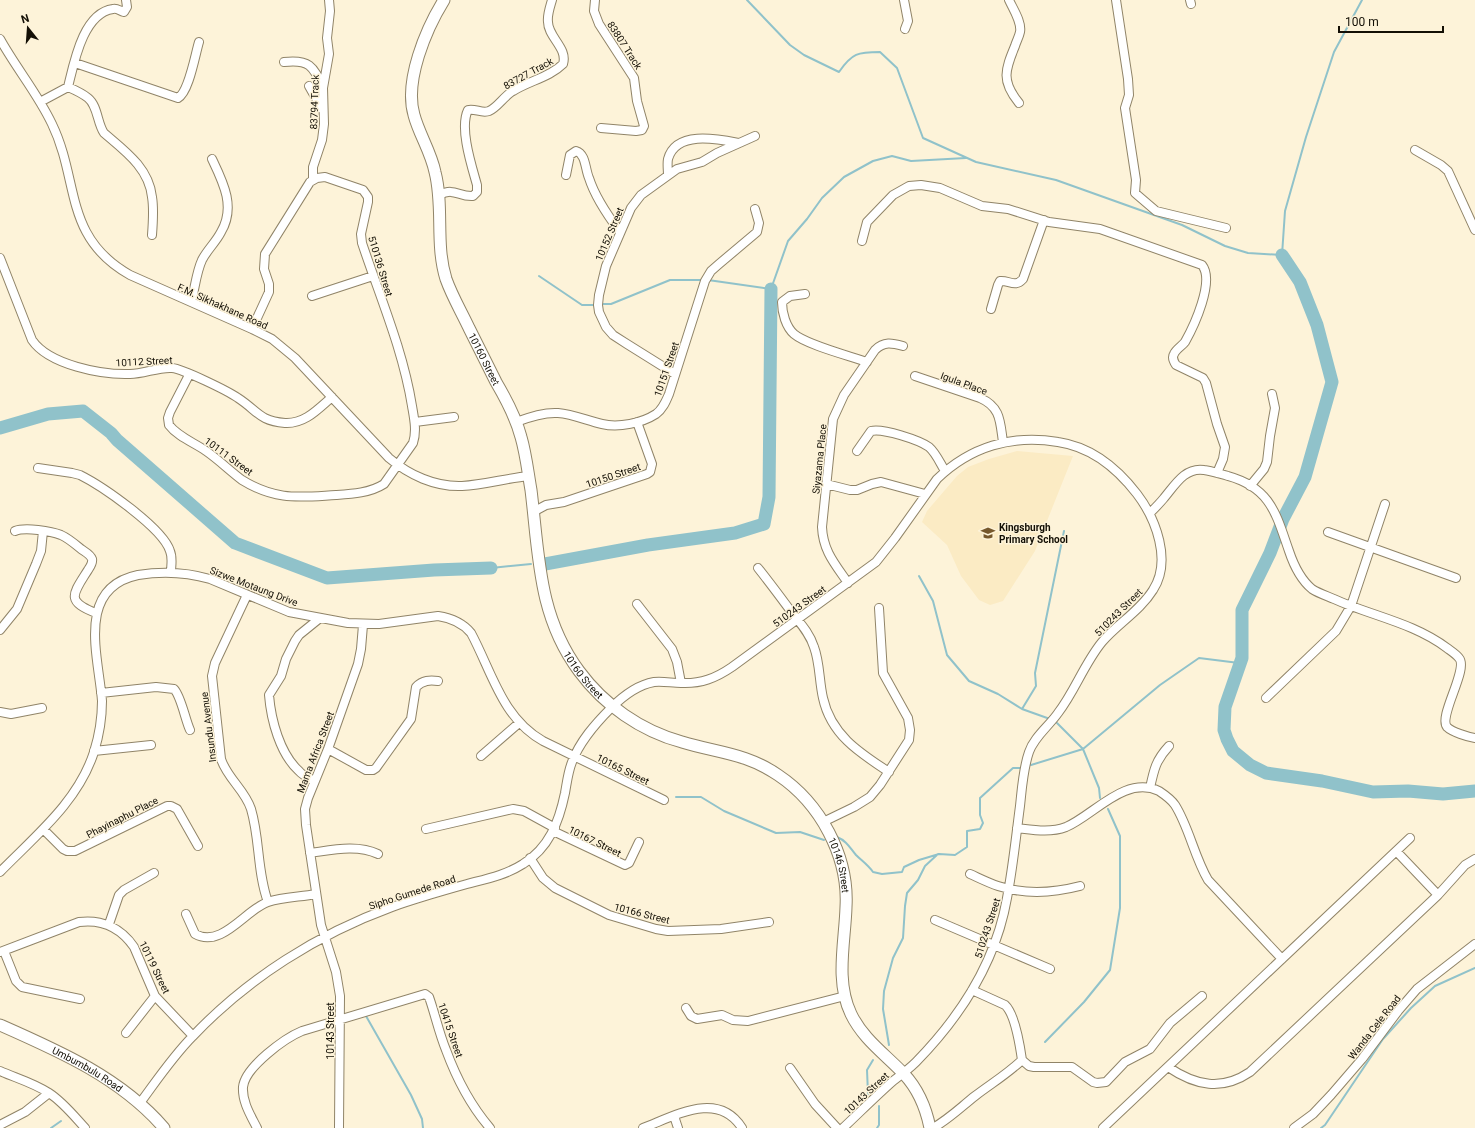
<svg xmlns="http://www.w3.org/2000/svg" width="1475" height="1128" viewBox="0 0 1475 1128" font-family="Roboto,sans-serif">
  <style>
    .built { fill: #fbebc4 }
    .lines { fill: none; stroke-linecap: round; stroke-linejoin: round }
    .stream { stroke: #90c2ca; stroke-width: 2 }
    .river { stroke: #90c2ca; stroke-width: 13 }
    .street-casing { stroke: #908468; stroke-width: 10 }
    .secondary-casing { stroke: #908468; stroke-width: 13 }
    .street { stroke: #fff; stroke-width: 8 }
    .secondary { stroke: #fff; stroke-width: 11 }
    .labels { text-anchor: middle; stroke-width: 3; stroke-linejoin: round; paint-order: stroke }
    .street-label { font-size: 10px; fill: #130f05; stroke: #fdf3d9 }
    .poi-label { font-size: 10px; font-weight: bold; fill: #130f05; stroke: #fdf3d9; text-anchor: start }
  </style>
  <rect width="100%" height="100%" fill="#fdf3d9"/>
  <path class="built" d="M1017,451L1073,456L1035,551L1003,601L990,605L979,600L961,576L947,545L922,522L927,511L957,476L968,467L989,459Z"/>
  <g class="lines">
    <path class="stream" d="M747,0L790,45L804,55L839,72C852,53 858,52 880,52L897,68L923,138L976,162L1056,180L1182,225L1225,246L1248,253L1282,255L1285,211L1306,137L1334,52L1362,0
      M539,276L582,305H597
      M708,280L771,289L788,241L807,219L822,198L844,177L873,161L892,156L911,161L966,158
      M601,304H611L670,280H704
      M491,568L531,564
      M919,576L933,601L947,655L969,681L998,694L1022,709L1050,719
      M1022,709L1036,686L1035,673L1064,531
      M1057,723L1083,749L1099,788L1100,798
      M1031,765L1083,749L1160,685L1199,658L1239,663
      M676,797H701L724,811L776,833L800,832L824,840
      M837,837C847,841 850,848 856,855C862,861 868,865 873,872L882,874L902,872L904,867L919,860L939,854L955,855L967,847V831L980,829L983,823L980,815V798L1013,768H1020
      M366,1016L411,1095L422,1119L423,1128
      M1045,1042L1084,1002L1110,970L1120,908V836L1108,809
      M889,1045L883,1009L884,991L893,958L903,938L905,906L907,893L918,880L925,866L938,854
      M868,1094L867,1070L873,1060
      M51,1128L61,1121
      M877,1128L879,1125V1106
      M1321,1128L1325,1125L1383,1039L1411,1008L1435,986L1475,968"/>
    <path class="river" d="M1282,255L1300,282L1317,325L1332,382L1305,477L1283,519L1270,553L1242,610V658L1225,707L1224,730L1227,739L1233,751L1250,765L1266,773L1322,781L1373,792L1408,791L1443,794L1475,791
      M0,428L48,414L83,411L111,433L117,440L235,543L327,578L434,570L491,568
      M545,564L648,545L735,533L764,524L769,497L771,289"/>
    <defs>
      <path id="street" d="M595,0L594,11L599,24L634,78L637,101L644,126L642,130L636,131L601,128
        M904,0L908,21L905,29
        M1009,0C1013,9 1022,22 1020,32C1019,37 1016,42 1015,46C1005,70 1001,81 1019,103
        M1116,0L1128,79L1129,95L1125,108L1136,180L1135,193L1156,211L1226,228
        M1190,0L1191,4
        M0,39C16,68 38,94 52,124C80,182 63,237 130,275L252,329L272,339L295,358L389,458C409,475 435,487 462,486C484,485 507,478 529,476
        M284,62C309,59 313,66 323,87
        M75,63L178,98C189,92 195,55 199,42
        M309,86L322,109
        M68,87C74,63 83,13 113,9C117,8 120,11 124,12L127,7L126,0
        M40,102L68,87C75,90 82,93 88,98C98,106 97,123 104,133C125,151 149,168 152,197C154,209 153,222 152,235
        M1415,150L1441,165L1448,171L1475,230
        M566,175L570,155L576,151C586,154 585,169 589,178C595,197 608,216 620,232
        M668,175C668,170 667,164 668,159C676,130 718,139 739,143
        M313,179V167L322,140L324,124L323,88L329,54L327,38L330,11L329,0
        M439,195C455,187 458,197 473,196L477,192V185C472,167 459,128 468,110C475,108 482,114 489,111C497,108 505,95 513,91C529,81 550,77 563,64C568,48 548,37 548,22C547,15 550,7 552,0
        M862,241L867,222L893,195L909,186L921,185L940,188L982,206L1008,209L1049,222L1100,229L1202,265C1215,281 1194,326 1185,342C1182,346 1176,349 1174,354C1172,357 1174,362 1176,365L1203,378L1206,383L1217,424L1225,447L1223,459L1217,473
        M0,258L32,340C49,365 102,375 130,374C144,374 158,367 172,368C183,369 228,391 238,398C258,411 259,421 285,423C305,424 318,409 332,397
        M805,294L790,296L782,302C782,313 786,327 794,334C807,345 850,356 867,362
        M312,296L373,276
        M191,302C195,289 196,273 202,260C207,250 216,242 221,232C236,207 223,182 212,159
        M991,309L998,285L1000,281C1009,280 1015,288 1023,279L1044,220
        M675,374L627,344L613,335L606,327L599,312L598,305L599,295L606,266L631,208L641,195L677,169L702,162L717,153L755,136
        M189,375L170,412L168,418L169,425C178,437 195,443 206,451C219,460 230,471 242,480C276,501 299,497 336,495C352,494 370,493 384,484L413,443C417,431 414,418 412,406C403,350 380,297 362,243L361,234L368,202V197L363,190L325,177L317,178L310,182L265,254L264,269L269,284V292L252,329
        M915,376L980,398C1001,407 1000,422 1003,442
        M415,422L454,417
        M516,422C529,417 544,412 558,413C573,414 588,421 602,424C619,428 642,423 656,414C663,409 666,401 669,394L705,281L711,271L719,264L757,232L759,223L755,209
        M857,451L871,431C883,428 919,440 929,447C936,453 940,463 945,471
        M38,468L72,473L80,475C102,486 163,528 170,551C173,558 171,565 171,572
        M826,484L850,490H857L872,484L881,482L925,494
        M1250,486L1264,469L1267,462L1270,436L1275,408L1272,394
        M533,512L546,505L564,502L647,474L650,472L652,464L637,422
        M1150,513C1155,508 1160,503 1164,498C1175,485 1185,467 1204,470C1212,471 1220,474 1228,476C1271,488 1276,514 1289,551C1294,566 1300,579 1312,589C1318,593 1327,596 1334,599C1372,616 1414,623 1447,648C1451,651 1456,654 1459,658C1469,669 1438,716 1447,727C1452,732 1468,737 1475,738
        M15,531C25,527 51,531 61,535C68,538 75,544 81,549C85,552 90,554 92,559C93,563 90,567 88,570C73,594 65,601 96,613
        M1328,532L1456,578
        M758,568C770,583 781,598 793,614C801,624 810,634 814,647C820,663 819,681 823,698C831,735 860,753 889,772
        M848,583C835,564 823,551 822,527L833,419L844,395L875,350C884,341 892,343 903,346
        M247,595L215,663L212,676L221,759C227,778 245,790 251,809C260,839 257,872 268,902
        M637,604L672,649L677,662L681,683
        M0,630L17,609L36,564L41,551L43,531
        M101,693L156,687L174,689C181,696 185,719 190,730
        M1266,698L1336,631L1351,606L1385,504
        M0,712L11,714L42,708
        M328,749L366,770H373L376,768L411,719L416,687C423,680 430,680 438,681
        M94,751L151,745
        M481,756L519,723
        M315,781C309,778 303,776 299,771C280,754 271,720 269,695L281,676L286,659L295,641L299,635L320,618
        M1150,788C1154,769 1156,760 1169,746
        M823,822L854,807L870,797L880,785L909,740L910,730L908,718L883,673L879,608
        M1017,828C1034,830 1050,833 1066,827C1094,815 1125,775 1159,791C1165,795 1171,799 1175,805C1189,827 1194,856 1208,880L1282,959
        M43,829L63,849L67,851H75L167,806H171L177,809L198,846
        M426,829L513,809L524,811L555,828
        M553,831L625,865L629,863L639,842
        M1397,852L1438,895
        M310,853C332,850 357,844 378,854
        M530,858L543,878L555,888L609,915L656,929L668,931L721,929L769,922
        M0,872C35,836 78,802 94,752C99,736 102,718 102,701C99,658 75,588 138,575C162,571 186,572 210,579L289,612L348,623L379,624L438,616C451,618 462,622 471,633C492,672 502,718 543,741L664,800
        M970,874C979,878 989,883 998,886C1026,895 1053,893 1080,886
        M186,914L195,934C222,949 246,909 268,902C283,897 301,897 316,894
        M935,920L1050,969
        M109,924L119,895L124,890L154,873
        M4,951L16,981L22,987L80,999
        M0,952L79,922C102,919 121,928 134,947L155,996L193,1036
        M686,1008L691,1016L697,1019L722,1015L733,1020L748,1021L845,996
        M126,1033L155,996
        M1022,1060L1029,1066L1034,1067H1072L1093,1082L1097,1083L1106,1082L1125,1062L1150,1049L1170,1023L1202,996
        M1168,1067C1196,1086 1222,1091 1250,1072L1438,895L1465,865L1475,859
        M790,1068L815,1104L837,1128
        M0,1071C16,1078 34,1083 49,1093C63,1102 74,1116 85,1128
        M140,1103C157,1080 173,1056 193,1036C248,978 318,934 392,907C417,898 442,891 467,884C486,879 506,875 523,864C549,848 559,822 565,793C567,782 568,772 572,762C580,741 595,724 611,708C622,697 637,685 654,682C663,681 672,683 681,683C701,684 716,678 732,667L876,562L895,538L937,479C970,447 1012,434 1058,442C1092,447 1117,468 1137,494C1156,519 1172,561 1153,590C1140,611 1117,624 1102,642C1084,664 1075,691 1058,713C1049,726 1034,737 1029,752C1023,769 1022,788 1020,806C1016,836 1013,867 1007,898C996,961 960,1017 916,1062C909,1069 901,1075 893,1081C876,1096 860,1112 843,1128
        M674,1116L678,1128
        M0,1125L25,1112L49,1093
        M257,1128C251,1116 242,1102 243,1087C245,1067 285,1038 302,1031L425,994L429,997C435,1014 439,1033 446,1050C456,1077 471,1106 490,1128
        M339,1128L340,996L336,972L321,925L306,825L305,809L308,798L328,749L358,664L361,649L363,625
        M643,1128C675,1116 718,1090 742,1128
        M933,1128C949,1119 961,1107 975,1096C992,1083 1006,1075 1022,1060C1020,1046 1015,1014 1005,1005L972,990
        M1103,1128L1410,838
        M1294,1128L1313,1114L1331,1095L1362,1059L1398,1011L1417,989L1475,944"/>
      <g id="secondary">
        <path id="s1" d="M444,0C426,29 404,81 414,115C419,134 431,152 435,172C444,207 435,244 446,279C452,296 461,311 469,328C478,346 487,364 496,382C506,399 516,418 521,437C526,454 528,473 531,490C539,555 538,616 579,671C604,705 641,731 682,742C718,753 746,753 778,775C820,803 849,856 846,907C845,942 835,981 851,1014C863,1039 885,1054 904,1074C918,1089 926,1108 930,1128"/>
        <path id="s2" d="M0,1025C59,1051 121,1078 164,1128"/>
      </g>
    </defs>
    <use href="#street" class="street-casing"/>
    <use href="#secondary" class="secondary-casing"/>
    <use href="#street" class="street"/>
    <use href="#secondary" class="secondary"/>
  </g>
  <defs>
    <symbol id="school-bare" viewBox="-9 -9 18 18"><path d="M0-5L7-2L0 1L-7-2ZM-4 1L0 2.5L4 1V4Q0 6-4 4Z" fill="#76582c" stroke="#fdf3d9" stroke-width="2.5" paint-order="stroke"/></symbol>
  </defs>
  <g fill-rule="evenodd">
    <use href="#school-bare" x="978" y="523" width="20" height="20"/>
  </g>
  <g class="labels">
    <g class="street-label">
      <text transform="translate(625 45) rotate(57)" y="4">83807 Track</text>
      <text transform="translate(528 73) rotate(-29)" y="4">83727 Track</text>
      <text transform="translate(314 102) rotate(-88)" y="4">83794 Track</text>
      <text transform="translate(609 234) rotate(-67)" y="4">10152 Street</text>
      <text transform="translate(381 266) rotate(73)" y="4">510136 Street</text>
      <text transform="translate(223 306) rotate(24)" y="4">F.M. Sikhakhane Road</text>
      <text dy="4" stroke="none"><textPath href="#s1" startOffset="379">10160 Street</textPath></text>
      <text transform="translate(144 361) rotate(-3)" y="4">10112 Street</text>
      <text transform="translate(666 369) rotate(-71)" y="4">10151 Street</text>
      <text transform="translate(964 383) rotate(20)" y="4">Igula Place</text>
      <text transform="translate(229 456) rotate(36)" y="4">10111 Street</text>
      <text transform="translate(819 459) rotate(-84)" y="4">Siyazama Place</text>
      <text transform="translate(613 475) rotate(-19)" y="4">10150 Street</text>
      <text transform="translate(254 586) rotate(21)" y="4">Sizwe Motaung Drive</text>
      <text transform="translate(799 606) rotate(-36)" y="4">510243 Street</text>
      <text transform="translate(1118 612) rotate(-45)" y="4">510243 Street</text>
      <text dy="4" stroke="none"><textPath href="#s1" startOffset="715">10160 Street</textPath></text>
      <text transform="translate(208 727) rotate(-97)" y="4">Insundu Avenue</text>
      <text transform="translate(315 752) rotate(-69)" y="4">Mama Africa Street</text>
      <text transform="translate(623 769) rotate(26)" y="4">10165 Street</text>
      <text transform="translate(122 817) rotate(-27)" y="4">Phayinaphu Place</text>
      <text transform="translate(595 841) rotate(26)" y="4">10167 Street</text>
      <text dy="4" stroke="none"><textPath href="#s1" startOffset="1051">10146 Street</textPath></text>
      <text transform="translate(412 892) rotate(-18)" y="4">Sipho Gumede Road</text>
      <text transform="translate(642 913) rotate(14)" y="4">10166 Street</text>
      <text transform="translate(987 928) rotate(-72)" y="4">510243 Street</text>
      <text transform="translate(155 967) rotate(64)" y="4">10119 Street</text>
      <text transform="translate(1374 1027) rotate(-52)" y="4">Wanda Cele Road</text>
      <text transform="translate(451 1030) rotate(71)" y="4">10415 Street</text>
      <text transform="translate(330 1031) rotate(-90)" y="4">10143 Street</text>
      <text dy="4" stroke="none"><textPath href="#s2" startOffset="98">Umbumbulu Road</textPath></text>
      <text transform="translate(866 1093) rotate(-43)" y="4">10143 Street</text>
    </g>
    <g class="poi-label">
      <text x="999" y="531">Kingsburgh<tspan x="999" dy="12">Primary School</tspan></text>
    </g>
  </g>
  <g transform="translate(28 28) rotate(343)" stroke="#fdf3d9" stroke-width="3" paint-order="stroke">
  <path d="M0-3L7 15L0 10L-7 15Z" fill="#130f05"/>
  <text y="-6" font-size="11" font-weight="bold" text-anchor="middle" fill="#130f05">N</text>
  </g>
  <path d="M1339 26v6h104v-6" fill="none" stroke="#130f05" stroke-width="2"/>
  <text x="1345" y="26" font-size="12" fill="#130f05" stroke="#fdf3d9" stroke-width="3" paint-order="stroke">100 m</text>
</svg>
